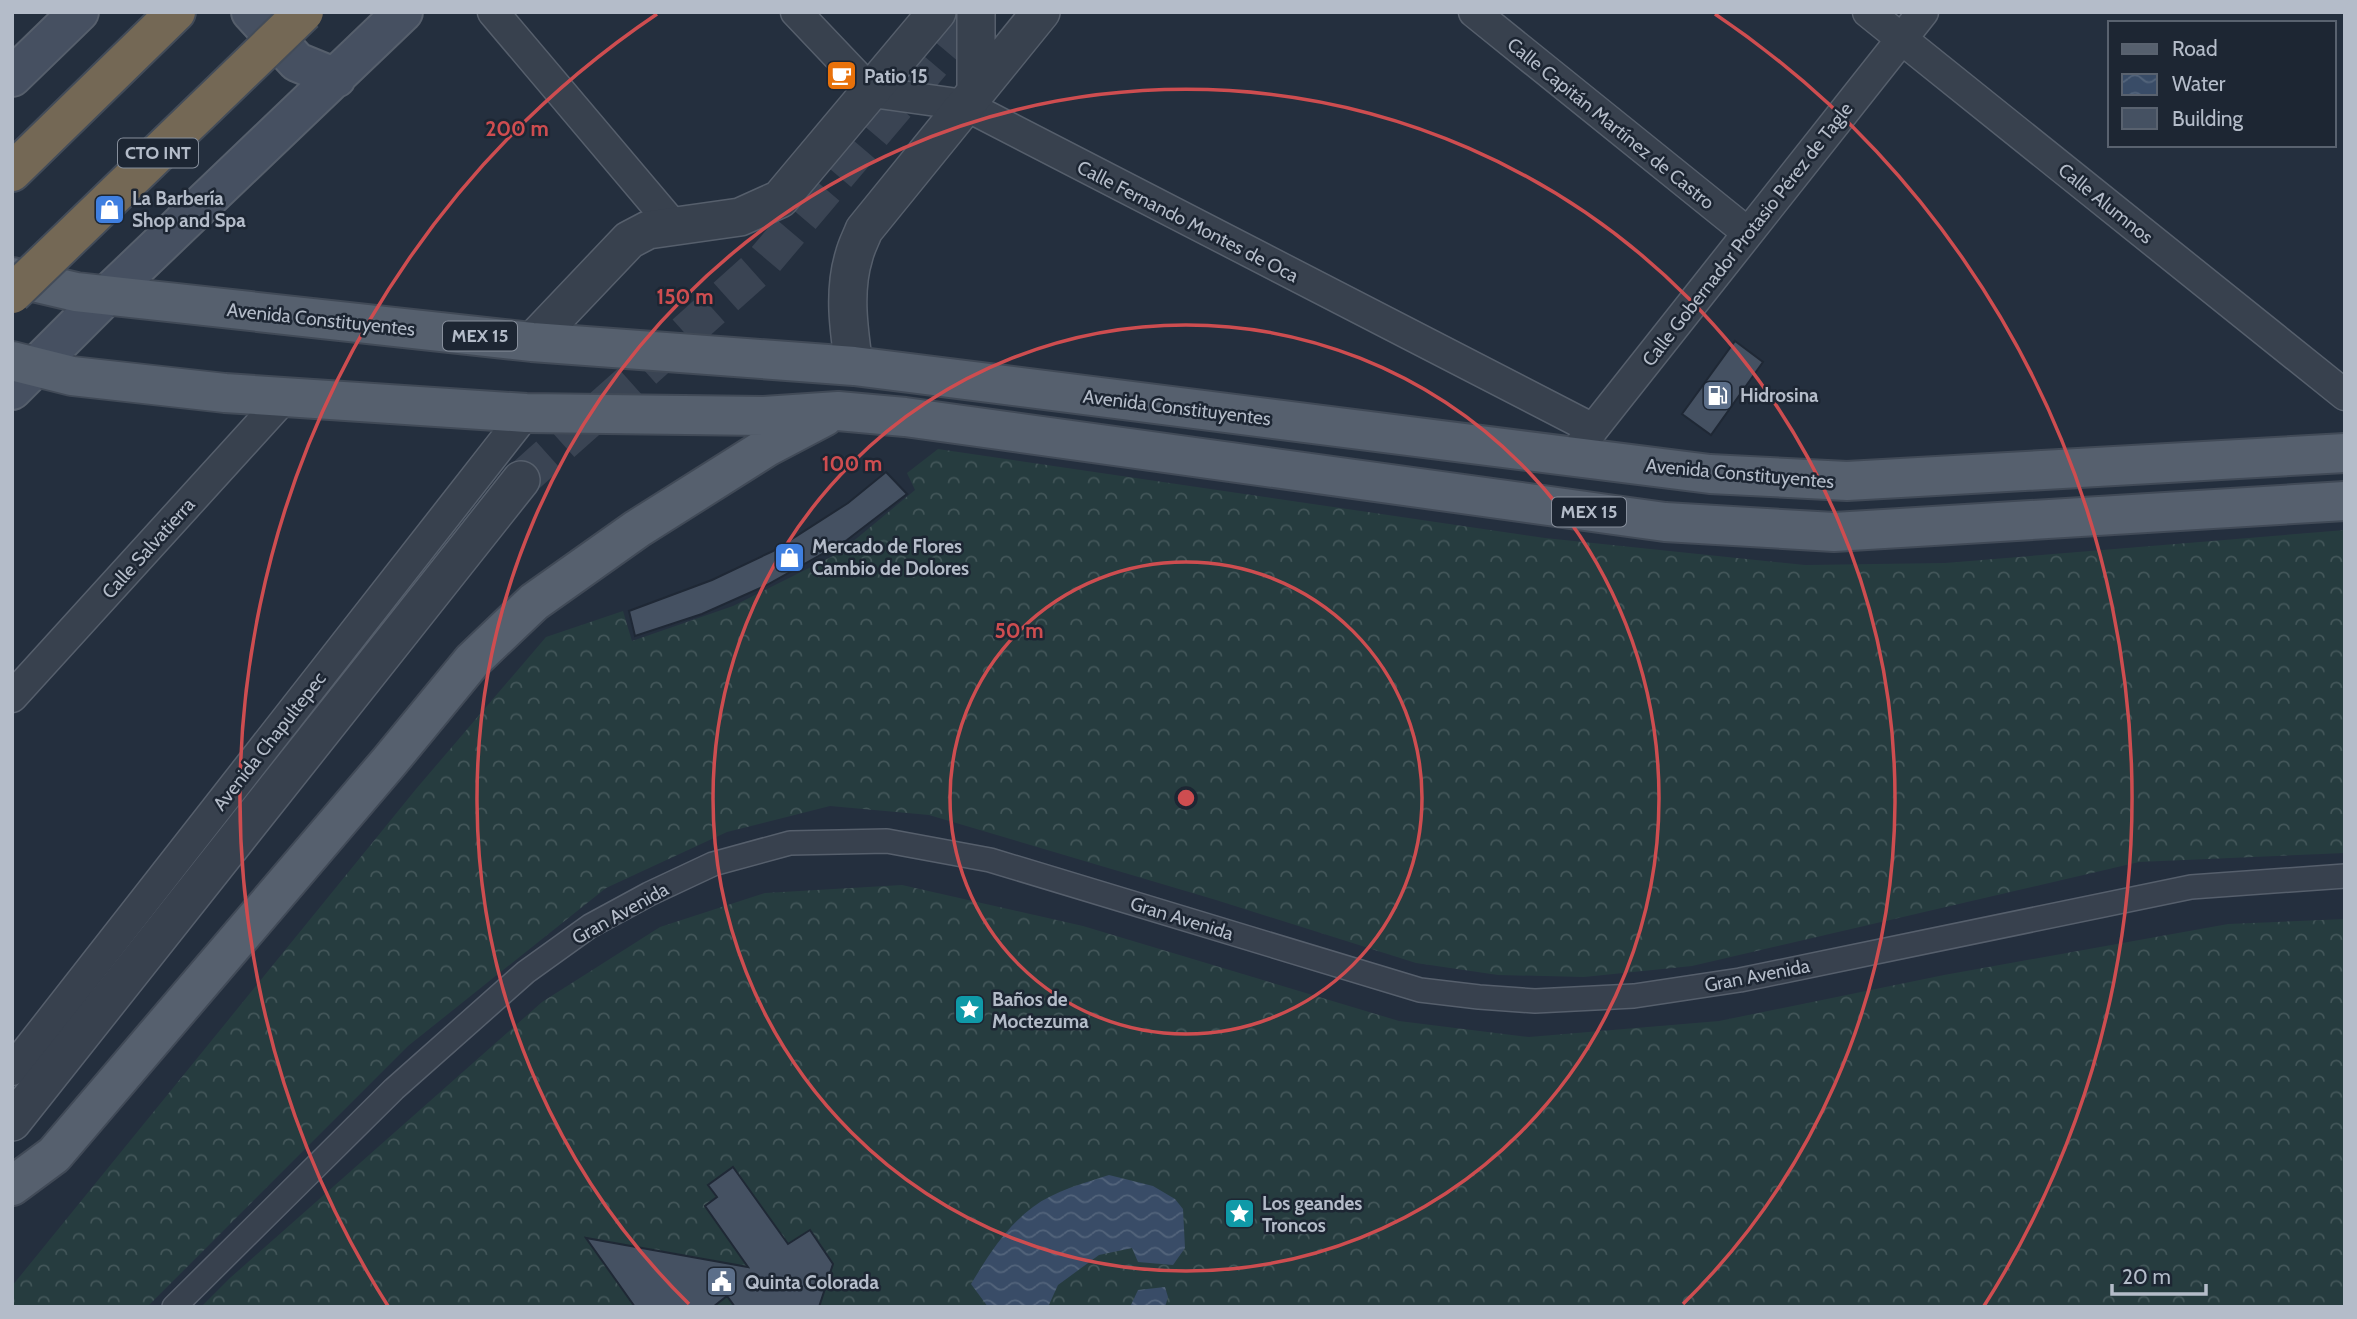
<svg xmlns="http://www.w3.org/2000/svg" width="2357" height="1319" viewBox="0 0 2357 1319" font-family="Cabin,sans-serif">
  <style>
    .forest { fill: url(#forest-crowns) }
    .water { fill: url(#water-waves) }
    .building { fill: #455162; stroke: #1f2835; stroke-width: 2 }
    .lines { fill: none; stroke-linecap: round; stroke-linejoin: round }
    .tertiary-tunnel { stroke: #3a4453; stroke-width: 37; stroke-dasharray: 37 18; stroke-linecap: butt }
    .pedestrian-casing { stroke: #565f6c; stroke-width: 26 }
    .minor-casing { stroke: #565f6c; stroke-width: 33 }
    .tertiary-casing { stroke: #565f6c; stroke-width: 40 }
    .secondary-casing { stroke: #565f6c; stroke-width: 42 }
    .primary-casing { stroke: #414a57; stroke-width: 42 }
    .motorway-casing { stroke: #434c59; stroke-width: 42 }
    .pedestrian { stroke: #38414e; stroke-width: 23 }
    .minor { stroke: #38414e; stroke-width: 30 }
    .tertiary { stroke: #38414e; stroke-width: 37 }
    .secondary { stroke: #465061; stroke-width: 38 }
    .primary { stroke: #56606e; stroke-width: 38 }
    .motorway { stroke: #746855; stroke-width: 38 }
    .motorway-bridge-casing { stroke: #434c59; stroke-width: 42; stroke-linecap: butt }
    .motorway-bridge { stroke: #746855; stroke-width: 38 }
    .ring { fill: none; stroke: #ce4d50; stroke-width: 3.5 }
    .labels { text-anchor: middle; stroke-width: 5; stroke-linejoin: round; paint-order: stroke }
    .shield { fill: #1d2633; stroke: #878f9c; stroke-width: 2 }
    .shield-label { font-size: 18px; font-weight: bold; fill: #b4bcc9 }
    .poi-label { font-size: 19px; font-weight: bold; fill: #b4bcc9; stroke: #1d2633; text-anchor: start }
    .street-label { font-size: 19px; fill: #b4bcc9; stroke: #1d2633 }
    .centre { fill: #ce4d50; stroke: #1d2633; stroke-width: 3.5 }
    .ring-label { font-size: 21px; text-anchor: middle; font-weight: bold; fill: #ce4d50; stroke: #1d2633; stroke-width: 5; stroke-linejoin: round; paint-order: stroke }
  </style>
  <defs>
    <pattern id="forest-crowns" width="20" height="18" patternUnits="userSpaceOnUse" patternTransform="scale(1.75)"><rect width="20" height="18" fill="#263c3f"/><path d="M2 6a3 3 0 1 1 6 0M12 15a3 3 0 1 1 6 0" fill="none" stroke="#435659"/></pattern>
    <pattern id="water-waves" width="16" height="10" patternUnits="userSpaceOnUse" patternTransform="scale(1.75)"><rect width="16" height="10" fill="#394c67"/><path d="M0 5q4-4 8 0t8 0" fill="none" stroke="#53647b"/></pattern>
  </defs>
  <rect width="100%" height="100%" fill="#242f3e"/>
  <path class="forest" d="M938,449L1545,538L1805,565L1945,563L2345,530V853L2139,862L1692,966L1584,977L1498,975L1416,963L1216,900L929,815L830,806L727,832L606,888L408,1046L147,1307H12V1286L416,789L546,637L623,611L632,641L733,606L839,553L915,490L907,473Z
    M902,885L1083,926L1399,1021L1529,1037L1719,1021L1944,975L2228,924L2345,919V1307H201L230,1278L542,1002L660,927L765,893Z"/>
  <path class="water" d="M1109,1175L1153,1186L1175,1199L1183,1209L1185,1248L1173,1265L1138,1262L1132,1248L1099,1255L1058,1285L1048,1307H988L971,1284C988,1256 1006,1227 1033,1207C1054,1191 1084,1183 1109,1175Z
    M1165,1287L1168,1297L1165,1307H1130L1138,1290Z"/>
  <path class="building" d="M1735,341L1763,362L1711,435L1682,414Z
    M886,472L907,494L847,540L765,586L702,614L635,636L629,611L712,580L773,551L848,503Z
    M733,1167L788,1244L810,1230L833,1264L819,1307H735L727,1296L713,1307H635L586,1238L748,1267L705,1206L717,1197L708,1185Z"/>
  <g class="lines">
    <path class="tertiary-tunnel" d="M521,480L760,266L975,12"/>
    <defs>
      <path id="pedestrian" d="M174,1307L394,1089L526,972L590,926L649,894L713,864L790,843L887,841L990,860L1420,990L1479,997L1535,1001L1634,996L1740,980L2191,887L2345,876"/>
      <path id="minor" d="M493,12L673,225
        M796,12L872,92L965,105L1593,429
        M1474,12L1748,233
        M1868,12L2345,395
        M1582,443L1923,12
        M12,697L284,398
        M12,1070L526,413"/>
      <path id="tertiary" d="M976,12V92
        M532,342L629,240L648,230L740,217L780,199L937,12
        M854,366C849,331 843,291 854,256C856,247 861,238 864,230L1041,12
        M12,1122L521,480"/>
      <path id="secondary" d="M251,12L297,62L336,78
        M12,77L79,12
        M12,390L107,295L403,12"/>
      <path id="primary" d="M12,277L76,292L532,342L854,366L1710,474L1847,481L2345,453
        M12,361L72,376L225,393L526,413L764,416L838,411L905,417L1665,522L1834,532L2345,501
        M12,1186L54,1155L389,762L472,661L534,602L637,529L767,447L824,417"/>
      <path id="motorway" d="M12,172L176,12"/>
    </defs>
    <use href="#pedestrian" class="pedestrian-casing"/>
    <use href="#minor" class="minor-casing"/>
    <use href="#tertiary" class="tertiary-casing"/>
    <use href="#secondary" class="secondary-casing"/>
    <use href="#primary" class="primary-casing"/>
    <use href="#motorway" class="motorway-casing"/>
    <use href="#pedestrian" class="pedestrian"/>
    <use href="#minor" class="minor"/>
    <use href="#tertiary" class="tertiary"/>
    <use href="#secondary" class="secondary"/>
    <use href="#primary" class="primary"/>
    <use href="#motorway" class="motorway"/>
    <defs>
      <path id="motorway-bridge" d="M12,294L304,12"/>
    </defs>
    <use href="#motorway-bridge" class="motorway-bridge-casing"/>
    <use href="#motorway-bridge" class="motorway-bridge"/>
  </g>
  <g class="ring">
    <circle cx="1186" cy="798" r="236"/>
    <circle cx="1186" cy="798" r="473"/>
    <path d="M689 1304A709 709 0 1 1 1683 1304"/>
    <path d="M388 1306A946 946 0 0 1 657 14M1715 14A946 946 0 0 1 1984 1306"/>
  </g>
  <defs>
    <symbol id="cafe-square" viewBox="-11 -11 22 22"><rect x="-9" y="-9" width="18" height="18" rx="4" fill="#e8710a" stroke="#1d2633"/><path d="M-5.5-4.5H6V0H3Q3 3.5 0 3.5H-2.5Q-5.5 3.5-5.5 0ZM3-3.2v2h1.7v-2ZM-6 4.5H4V6H-6Z" fill="#fff"/></symbol>
    <symbol id="shop-square" viewBox="-11 -11 22 22"><rect x="-9" y="-9" width="18" height="18" rx="4" fill="#3f7fe0" stroke="#1d2633"/><path d="M-5-2.5h2.3a2.7 3.5 0 0 1 5.4 0H5L5.5 6h-11ZM-1.5-2.5h3a1.5 2.3 0 0 0-3 0Z" fill="#fff"/></symbol>
    <symbol id="fuel-square" viewBox="-11 -11 22 22"><rect x="-9" y="-9" width="18" height="18" rx="4" fill="#5c6f8a" stroke="#1d2633"/><path d="M-5.5-6h7V0h2V4h1.3V-2.5L3-4.5l.8-.8L6-3V5H2.5V1h-1V6h-7ZM-4.2-4.7v3.2H.2V-4.7Z" fill="#fff"/></symbol>
    <symbol id="sight-square" viewBox="-11 -11 22 22"><rect x="-9" y="-9" width="18" height="18" rx="4" fill="#0f9aa8" stroke="#1d2633"/><path d="M0-6L1.8-2.2L6-1.7L2.9 1.2L3.7 5.4L0 3.3L-3.7 5.4L-2.9 1.2L-6-1.7L-1.8-2.2Z" fill="#fff"/></symbol>
    <symbol id="civic-square" viewBox="-11 -11 22 22"><rect x="-9" y="-9" width="18" height="18" rx="4" fill="#5c6f8a" stroke="#1d2633"/><path d="M-.6-6.5H3V-4.5H.6V-3L4-1V1h2V6H-6V1h2V-1L-.6-3ZM-1.2 2.5V6h2.4V2.5Z" fill="#fff"/></symbol>
  </defs>
  <g fill-rule="evenodd">
    <use href="#cafe-square" x="824" y="58" width="35" height="35"/>
    <use href="#shop-square" x="92" y="192" width="35" height="35"/>
    <use href="#fuel-square" x="1700" y="378" width="35" height="35"/>
    <use href="#shop-square" x="772" y="540" width="35" height="35"/>
    <use href="#sight-square" x="952" y="992" width="35" height="35"/>
    <use href="#sight-square" x="1222" y="1196" width="35" height="35"/>
    <use href="#civic-square" x="704" y="1264" width="35" height="35"/>
  </g>
  <g class="labels">
    <g class="shield">
      <rect x="118" y="138.5" width="80" height="29" rx="5"/>
      <rect x="443" y="321.5" width="74" height="29" rx="5"/>
      <rect x="1552" y="497.5" width="74" height="29" rx="5"/>
    </g>
    <g class="shield-label">
      <text x="158" y="159">CTO INT</text>
      <text x="480" y="342">MEX 15</text>
      <text x="1589" y="518">MEX 15</text>
    </g>
    <g class="poi-label">
      <text x="864" y="83">Patio 15</text>
      <text x="132" y="205">La Barbería<tspan x="132" dy="22">Shop and Spa</tspan></text>
      <text x="1740" y="402">Hidrosina</text>
      <text x="812" y="553">Mercado de Flores<tspan x="812" dy="22">Cambio de Dolores</tspan></text>
      <text x="992" y="1006">Baños de<tspan x="992" dy="22">Moctezuma</tspan></text>
      <text x="1262" y="1210">Los geandes<tspan x="1262" dy="22">Troncos</tspan></text>
      <text x="745" y="1289">Quinta Colorada</text>
    </g>
    <g class="street-label">
      <text transform="translate(1611 123) rotate(39)" y="7">Calle Capitán Martínez de Castro</text>
      <text transform="translate(2106 203) rotate(39)" y="7">Calle Alumnos</text>
      <text transform="translate(1188 221) rotate(27)" y="7">Calle Fernando Montes de Oca</text>
      <text transform="translate(1747 234) rotate(-52)" y="7">Calle Gobernador Protasio Pérez de Tagle</text>
      <text transform="translate(321 319) rotate(6)" y="7">Avenida Constituyentes</text>
      <text transform="translate(1177 407) rotate(7)" y="7">Avenida Constituyentes</text>
      <text transform="translate(1740 473) rotate(5)" y="7">Avenida Constituyentes</text>
      <text transform="translate(148 548) rotate(-48)" y="7">Calle Salvatierra</text>
      <text transform="translate(269 741) rotate(-52)" y="7">Avenida Chapultepec</text>
      <text transform="translate(620 913) rotate(-29)" y="7">Gran Avenida</text>
      <text transform="translate(1182 918) rotate(17)" y="7">Gran Avenida</text>
      <text transform="translate(1757 975) rotate(-11)" y="7">Gran Avenida</text>
    </g>
  </g>
  <circle cx="1186" cy="798" r="10" class="centre"/>
  <g class="ring-label">
    <text x="517" y="136">200 m</text>
    <text x="685" y="304">150 m</text>
    <text x="852" y="471">100 m</text>
    <text x="1019" y="638">50 m</text>
  </g>
  <rect width="2357" height="1319" fill="none" stroke="#b4bcc9" stroke-width="28"/>
  <rect x="2108" y="21" width="228" height="126" fill="#1d2633" stroke="#59626f" stroke-width="2"/>
  <rect x="2122" y="44" width="35" height="10" fill="#56606e" stroke="#59626f" stroke-width="2"/>
  <text x="2172" y="56" font-size="21" fill="#b4bcc9">Road</text>
  <rect x="2122" y="74" width="35" height="21" fill="url(#water-waves)" stroke="#59626f" stroke-width="2"/>
  <text x="2172" y="91" font-size="21" fill="#b4bcc9">Water</text>
  <rect x="2122" y="108" width="35" height="21" fill="#455162" stroke="#59626f" stroke-width="2"/>
  <text x="2172" y="126" font-size="21" fill="#b4bcc9">Building</text>
  <path d="M2112 1284v10h94v-10" fill="none" stroke="#b4bcc9" stroke-width="3.5"/>
  <text x="2122" y="1284" font-size="21" fill="#b4bcc9" stroke="#1d2633" stroke-width="5" paint-order="stroke">20 m</text>
</svg>
